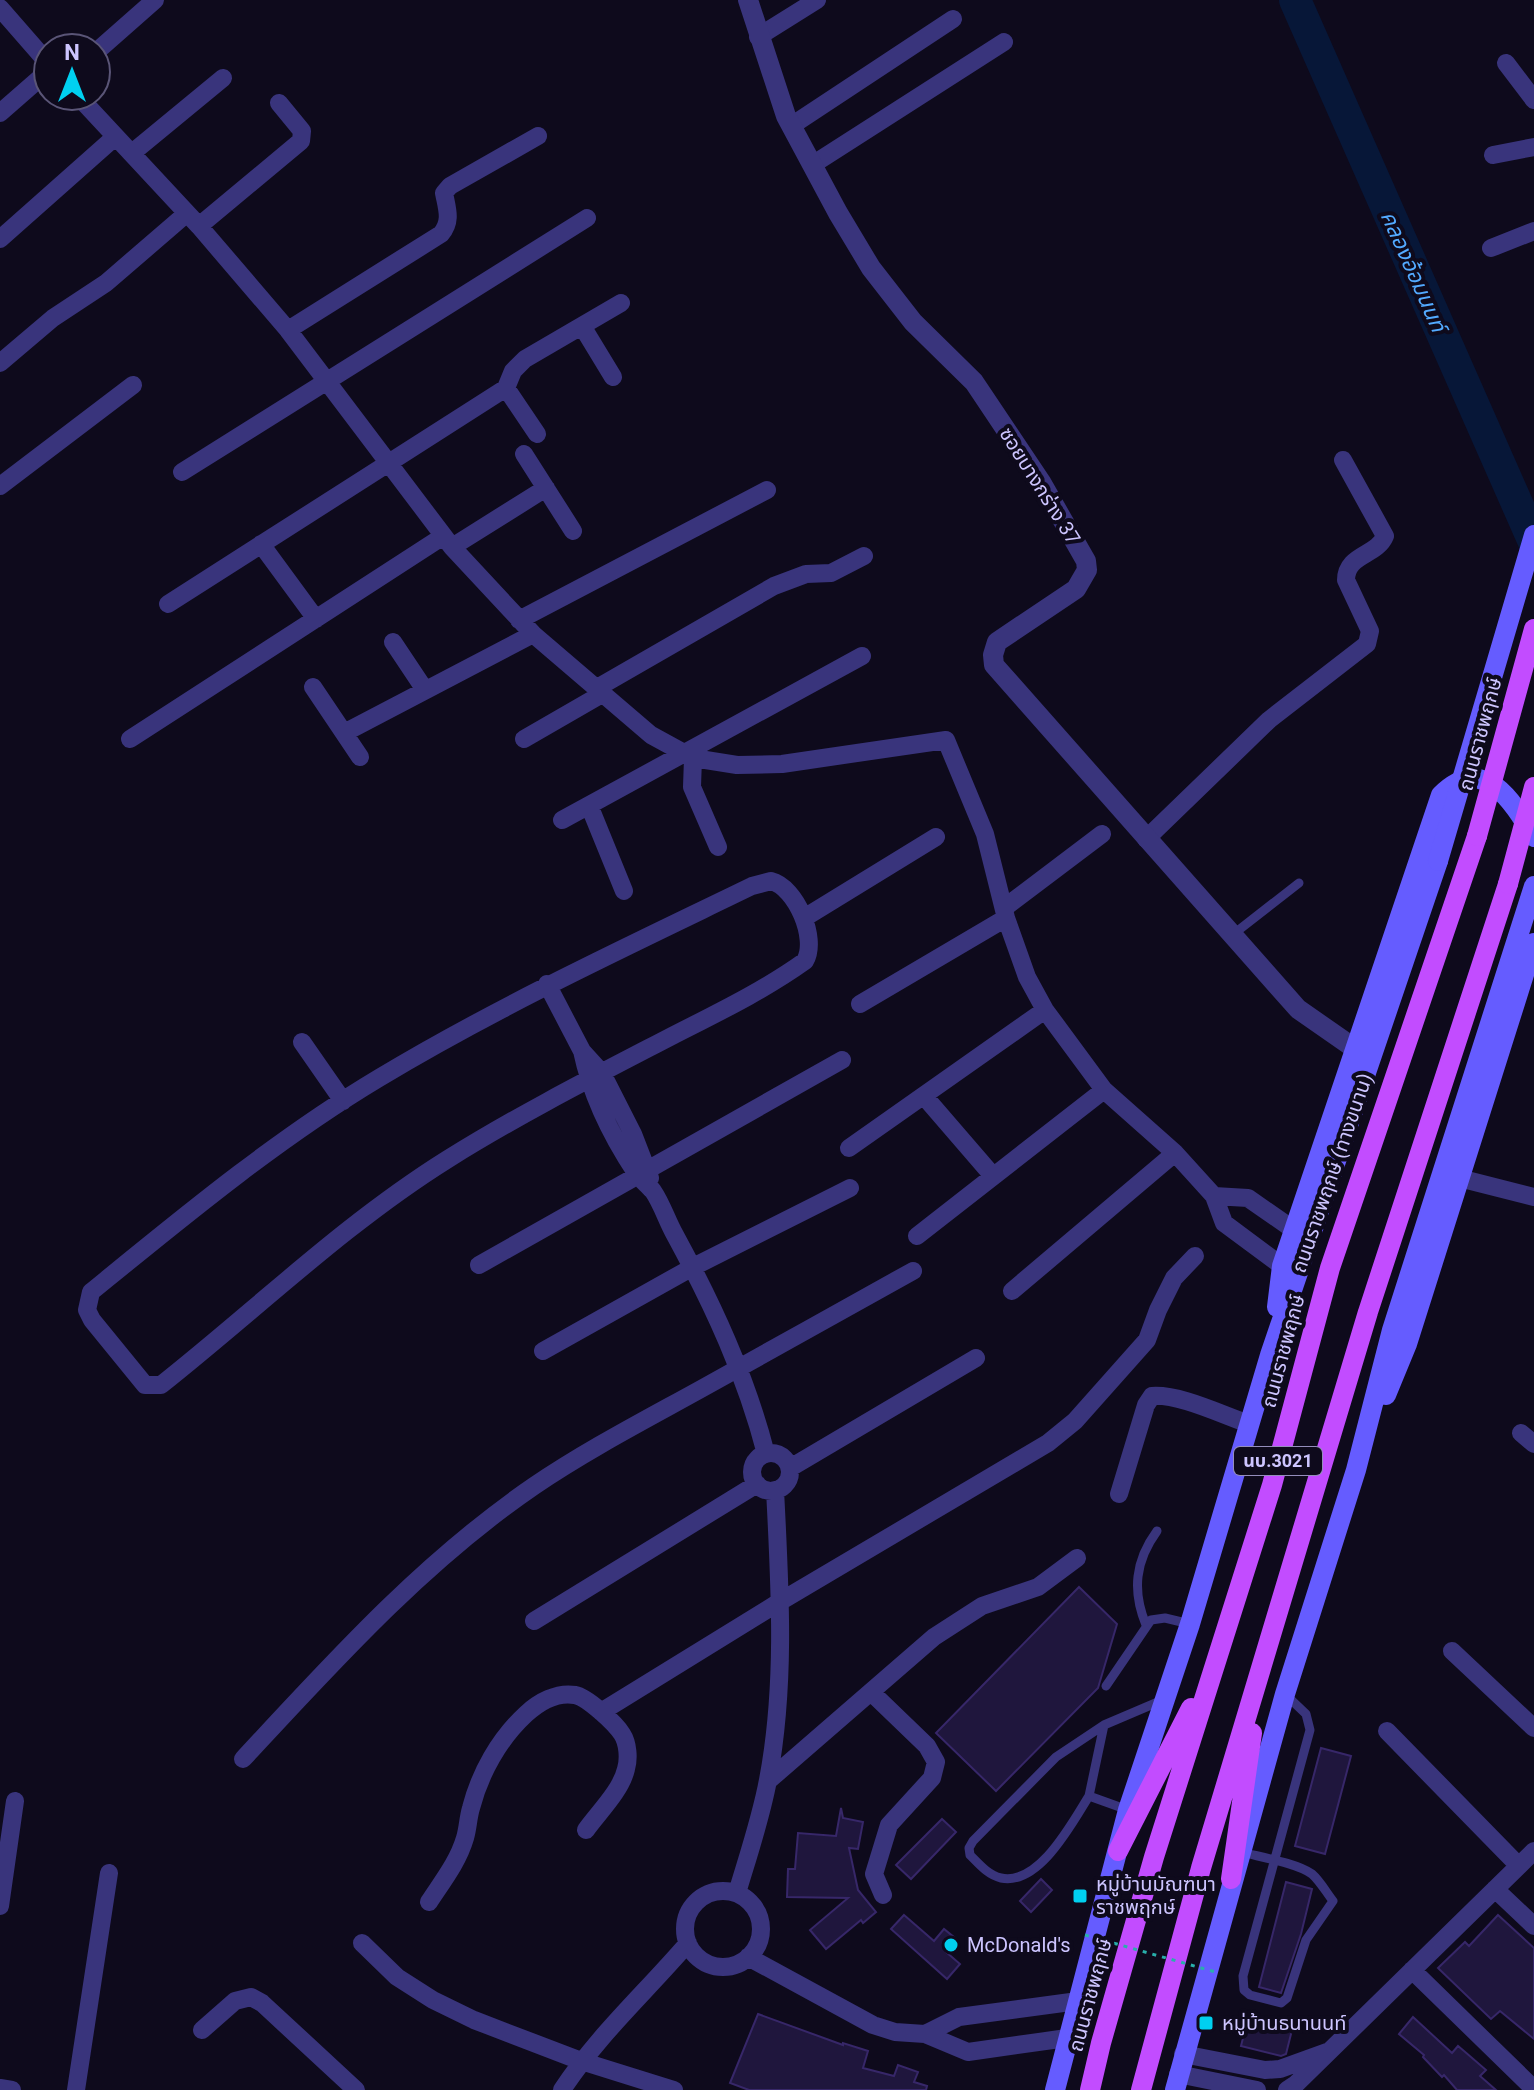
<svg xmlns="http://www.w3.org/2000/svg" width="1534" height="2090" viewBox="0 0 1534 2090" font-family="Roboto,'Noto Sans Thai',sans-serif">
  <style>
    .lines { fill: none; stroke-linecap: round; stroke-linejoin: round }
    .river { stroke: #071738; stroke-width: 32 }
    .building { fill: #1f163d; stroke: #372769; stroke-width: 2 }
    .service { stroke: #39347c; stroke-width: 9 }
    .minor { stroke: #39347c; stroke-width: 18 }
    .tertiary { stroke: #39347c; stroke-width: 20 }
    .secondary { stroke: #655cff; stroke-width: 20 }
    .primary { stroke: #c24cff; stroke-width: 20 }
    .path-bridge { stroke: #29afab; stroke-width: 3; stroke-dasharray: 4 6; stroke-linecap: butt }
    .secondary-bridge { stroke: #655cff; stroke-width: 20 }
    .primary-bridge { stroke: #c24cff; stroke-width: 20 }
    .poi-dot { fill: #00d0f0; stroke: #0e0a1c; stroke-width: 3 }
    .labels { text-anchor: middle; stroke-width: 8; stroke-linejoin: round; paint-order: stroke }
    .shield { fill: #0e0a1c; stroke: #948dbb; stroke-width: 2 }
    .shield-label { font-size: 18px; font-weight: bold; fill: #cdc5ff }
    .street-label { font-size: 20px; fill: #cdc5ff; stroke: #0e0a1c }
    .poi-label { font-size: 20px; fill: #cdc5ff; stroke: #0e0a1c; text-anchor: start }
    .water-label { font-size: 22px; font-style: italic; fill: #53aaff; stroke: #0e0a1c }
  </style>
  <rect width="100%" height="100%" fill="#0e0a1c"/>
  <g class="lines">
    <path class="river" d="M1295,0L1534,542"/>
  </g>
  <path class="building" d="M1079,1587L1117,1624L1098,1688L996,1791L936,1733Z
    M1321,1748L1351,1756L1325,1854L1295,1846Z
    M841,1808L843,1818L863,1822L858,1849L849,1848L858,1890L876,1912L863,1923L861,1920L826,1949L810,1930L848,1898L787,1897L788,1869H795L798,1833L836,1836Z
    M942,1819L956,1832L911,1879L896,1865Z
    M1041,1879L1052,1890L1031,1912L1020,1901Z
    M1286,1882L1312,1889L1301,1934L1281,1993L1259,1987Z
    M904,1915L934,1941L944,1929L955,1938L945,1951L960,1964L947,1979L891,1929Z
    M1498,1915L1534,1948V2039L1500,2011L1491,2019L1438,1968L1465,1942L1469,1946Z
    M758,2014L843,2045V2043L868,2051L863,2068L894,2076L898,2065L918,2072L914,2082L927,2086L926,2090H749L730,2083Z
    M1413,2017L1452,2053L1458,2046L1464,2051L1486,2070L1480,2076L1496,2090H1457L1444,2075L1442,2077L1423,2057L1424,2055L1399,2034Z
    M1248,2018L1292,2030L1286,2054L1281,2056L1241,2046Z"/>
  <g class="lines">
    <path class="service" d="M1231,936L1299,883
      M1146,1625C1132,1591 1135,1561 1157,1531
      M1106,1686L1151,1620L1165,1618L1190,1624
      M1089,1796L1104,1725
      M1128,1810L1089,1796C1072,1823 1039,1886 1001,1878C988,1875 979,1864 970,1855L969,1848L973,1841L1056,1757L1104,1725L1165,1699
      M1241,1852C1260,1857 1297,1863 1312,1874C1320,1881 1326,1892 1333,1901L1306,1940L1287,1998L1281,2003L1250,1995L1244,1990L1243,1976L1310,1730L1306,1714L1285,1694"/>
    <path class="minor" d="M0,8L48,63
      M758,37L817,0
      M96,52L155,0
      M1506,63L1534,100
      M78,96L199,226L288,330L452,547L533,634L651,735L693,758L737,765L782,764L946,740L985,834L1006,918L1027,977L1045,1010L1104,1090L1175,1153L1214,1196L1224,1223L1282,1266
      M0,113L48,71
      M791,126L953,19
      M132,153L223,78
      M1493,155L1534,147
      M812,165L1004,42
      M199,226L301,141L302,131L279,103
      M0,239L115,137
      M1491,248L1534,231
      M582,326L613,377
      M288,330L441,234C452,221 447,209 444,193L450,186L538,136
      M0,363L53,318L106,283L186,214
      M506,388L537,434
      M524,454L573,531
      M182,472L587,218
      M0,486L133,385
      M261,544L316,619
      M452,547L546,488
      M168,604L506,388L513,371L525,359L621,303
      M519,620L767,490
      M393,642L425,690
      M313,687L360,757
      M597,688L774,586L806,574L831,573L864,556
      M344,733L533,634
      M130,739L442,537
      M524,739L602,694
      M693,758L692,787L718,847
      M589,805L624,891
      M562,820L862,656
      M1146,839L1269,720L1367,644L1370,631L1346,580C1346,554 1377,556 1385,536L1343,460
      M771,881C796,887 818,939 805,961C763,991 717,1013 672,1036C597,1075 520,1114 448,1159C344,1224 257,1309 161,1385H145L92,1320L87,1310L91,1292C183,1217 277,1139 379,1078C499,1006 626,947 752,886Z
      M1004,908L1102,834
      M804,918L936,837
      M547,984L582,1051L602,1073L633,1134L650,1178
      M860,1004L1006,918
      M302,1042L343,1101
      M582,1051C591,1094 612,1137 636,1173C641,1180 648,1185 653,1191C662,1204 667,1221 675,1235C713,1305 746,1376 766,1454
      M924,1096L993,1176
      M849,1148L1045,1010
      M1459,1178L1534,1197
      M1214,1196L1248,1198L1294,1230
      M917,1236L1104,1090
      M479,1265L842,1060
      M1012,1291L1175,1153
      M543,1351L693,1267L850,1188
      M1521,1433L1534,1444
      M752 1472a19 19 0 1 1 38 0a19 19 0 1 1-38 0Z
      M790,1468L976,1358
      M1119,1494L1146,1405L1152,1396C1180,1394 1222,1415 1249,1424
      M534,1621L757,1484
      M1452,1651L1534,1728
      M872,1693L927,1746L936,1762L932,1778L889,1825L874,1874L883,1895
      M601,1712L781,1601L1048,1443L1075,1421L1147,1340L1158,1310L1174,1278L1195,1256
      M1387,1731L1518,1865
      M243,1759C333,1662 423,1562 534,1486C587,1450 645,1420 701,1389C772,1350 842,1310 913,1271
      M768,1781L934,1637L982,1606L1038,1587L1077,1558
      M1495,1889L1534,1926
      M685 1929a38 38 0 1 1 76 0a38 38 0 1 1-76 0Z
      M737,1893C748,1856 761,1818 768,1780C786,1685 780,1587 775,1490
      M429,1902C442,1882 458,1862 465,1838C468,1828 468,1818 471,1808C480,1773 499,1739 526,1714C539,1702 557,1692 575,1695C587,1697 615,1723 622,1734C628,1743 629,1759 626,1769C621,1791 598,1813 586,1830
      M0,1906L15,1801
      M362,1943L397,1977L433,2000L474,2020L581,2061L674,2090
      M748,1957L873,2025L895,2032L925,2034L968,2052L1067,2038
      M1412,1970L1534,2089
      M202,2030L235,2001L251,1997L262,2003L356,2090
      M925,2034L959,2017L1078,2001
      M1183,2054L1265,2070L1280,2069L1327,2052
      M1178,2074L1257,2090
      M0,2088L12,2090
      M76,2090L109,1873
      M562,2090C597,2036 646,1992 688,1943
      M1287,2090L1296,2084L1534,1851"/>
    <path class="tertiary" d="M748,0L786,116L838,213L871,268L913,322L974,382L1041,482L1086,561L1087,570L1076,589L997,642L993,655L994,665L1298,1009L1354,1048"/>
    <path class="secondary" d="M1277,1307L1282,1266L1441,795C1483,753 1512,800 1534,837
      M1386,1395L1407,1344L1534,943
      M1055,2090L1128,1810L1190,1624L1270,1355L1438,861
      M1175,2090L1285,1694L1356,1470L1392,1330L1534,886"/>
    <path class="primary" d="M1118,1851L1191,1708
      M1231,1879L1252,1733
      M1090,2090L1101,2043L1154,1857L1272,1485L1330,1268L1477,836
      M1141,2090L1201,1868L1368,1312L1508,884"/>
    <path class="path-bridge" d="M1085,1935L1219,1973"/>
    <path class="secondary-bridge" d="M1438,861L1534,535"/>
    <path class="primary-bridge" d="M1477,836L1534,629
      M1508,884L1534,787"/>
  </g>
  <g class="poi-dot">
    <rect x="1072" y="1888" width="16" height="16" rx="4"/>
    <circle cx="951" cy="1945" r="8"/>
    <rect x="1198" y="2015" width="16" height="16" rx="4"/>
  </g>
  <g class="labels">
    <rect class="shield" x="1234" y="1447" width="88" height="28" rx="6"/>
    <g class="shield-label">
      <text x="1278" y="1467">นบ.3021</text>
    </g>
    <g class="street-label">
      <text transform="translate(1040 486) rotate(58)" y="7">ซอยบางกร่าง 37</text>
      <text transform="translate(1480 734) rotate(-75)" y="7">ถนนราชพฤกษ์</text>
      <text transform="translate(1332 1173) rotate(-71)" y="7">ถนนราชพฤกษ์ (ทางขนาน)</text>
      <text transform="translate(1283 1351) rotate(-75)" y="7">ถนนราชพฤกษ์</text>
      <text transform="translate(1090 1995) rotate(-75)" y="7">ถนนราชพฤกษ์</text>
    </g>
    <g class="poi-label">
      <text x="1096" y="1891">หมู่บ้านมัณฑนา<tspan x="1096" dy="23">ราชพฤกษ์</tspan></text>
      <text x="967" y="1952">McDonald's</text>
      <text x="1222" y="2030">หมู่บ้านธนานนท์</text>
    </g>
    <g class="water-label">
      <text transform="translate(1414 271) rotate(66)" y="8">คลองอ้อมนนท์</text>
    </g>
  </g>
  <g transform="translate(72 72)"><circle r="38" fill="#0e0a1c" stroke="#5a5577" stroke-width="2"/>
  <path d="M0-6L14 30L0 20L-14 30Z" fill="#00d0f0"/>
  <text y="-12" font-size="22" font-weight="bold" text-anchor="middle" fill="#cdc5ff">N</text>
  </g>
</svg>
